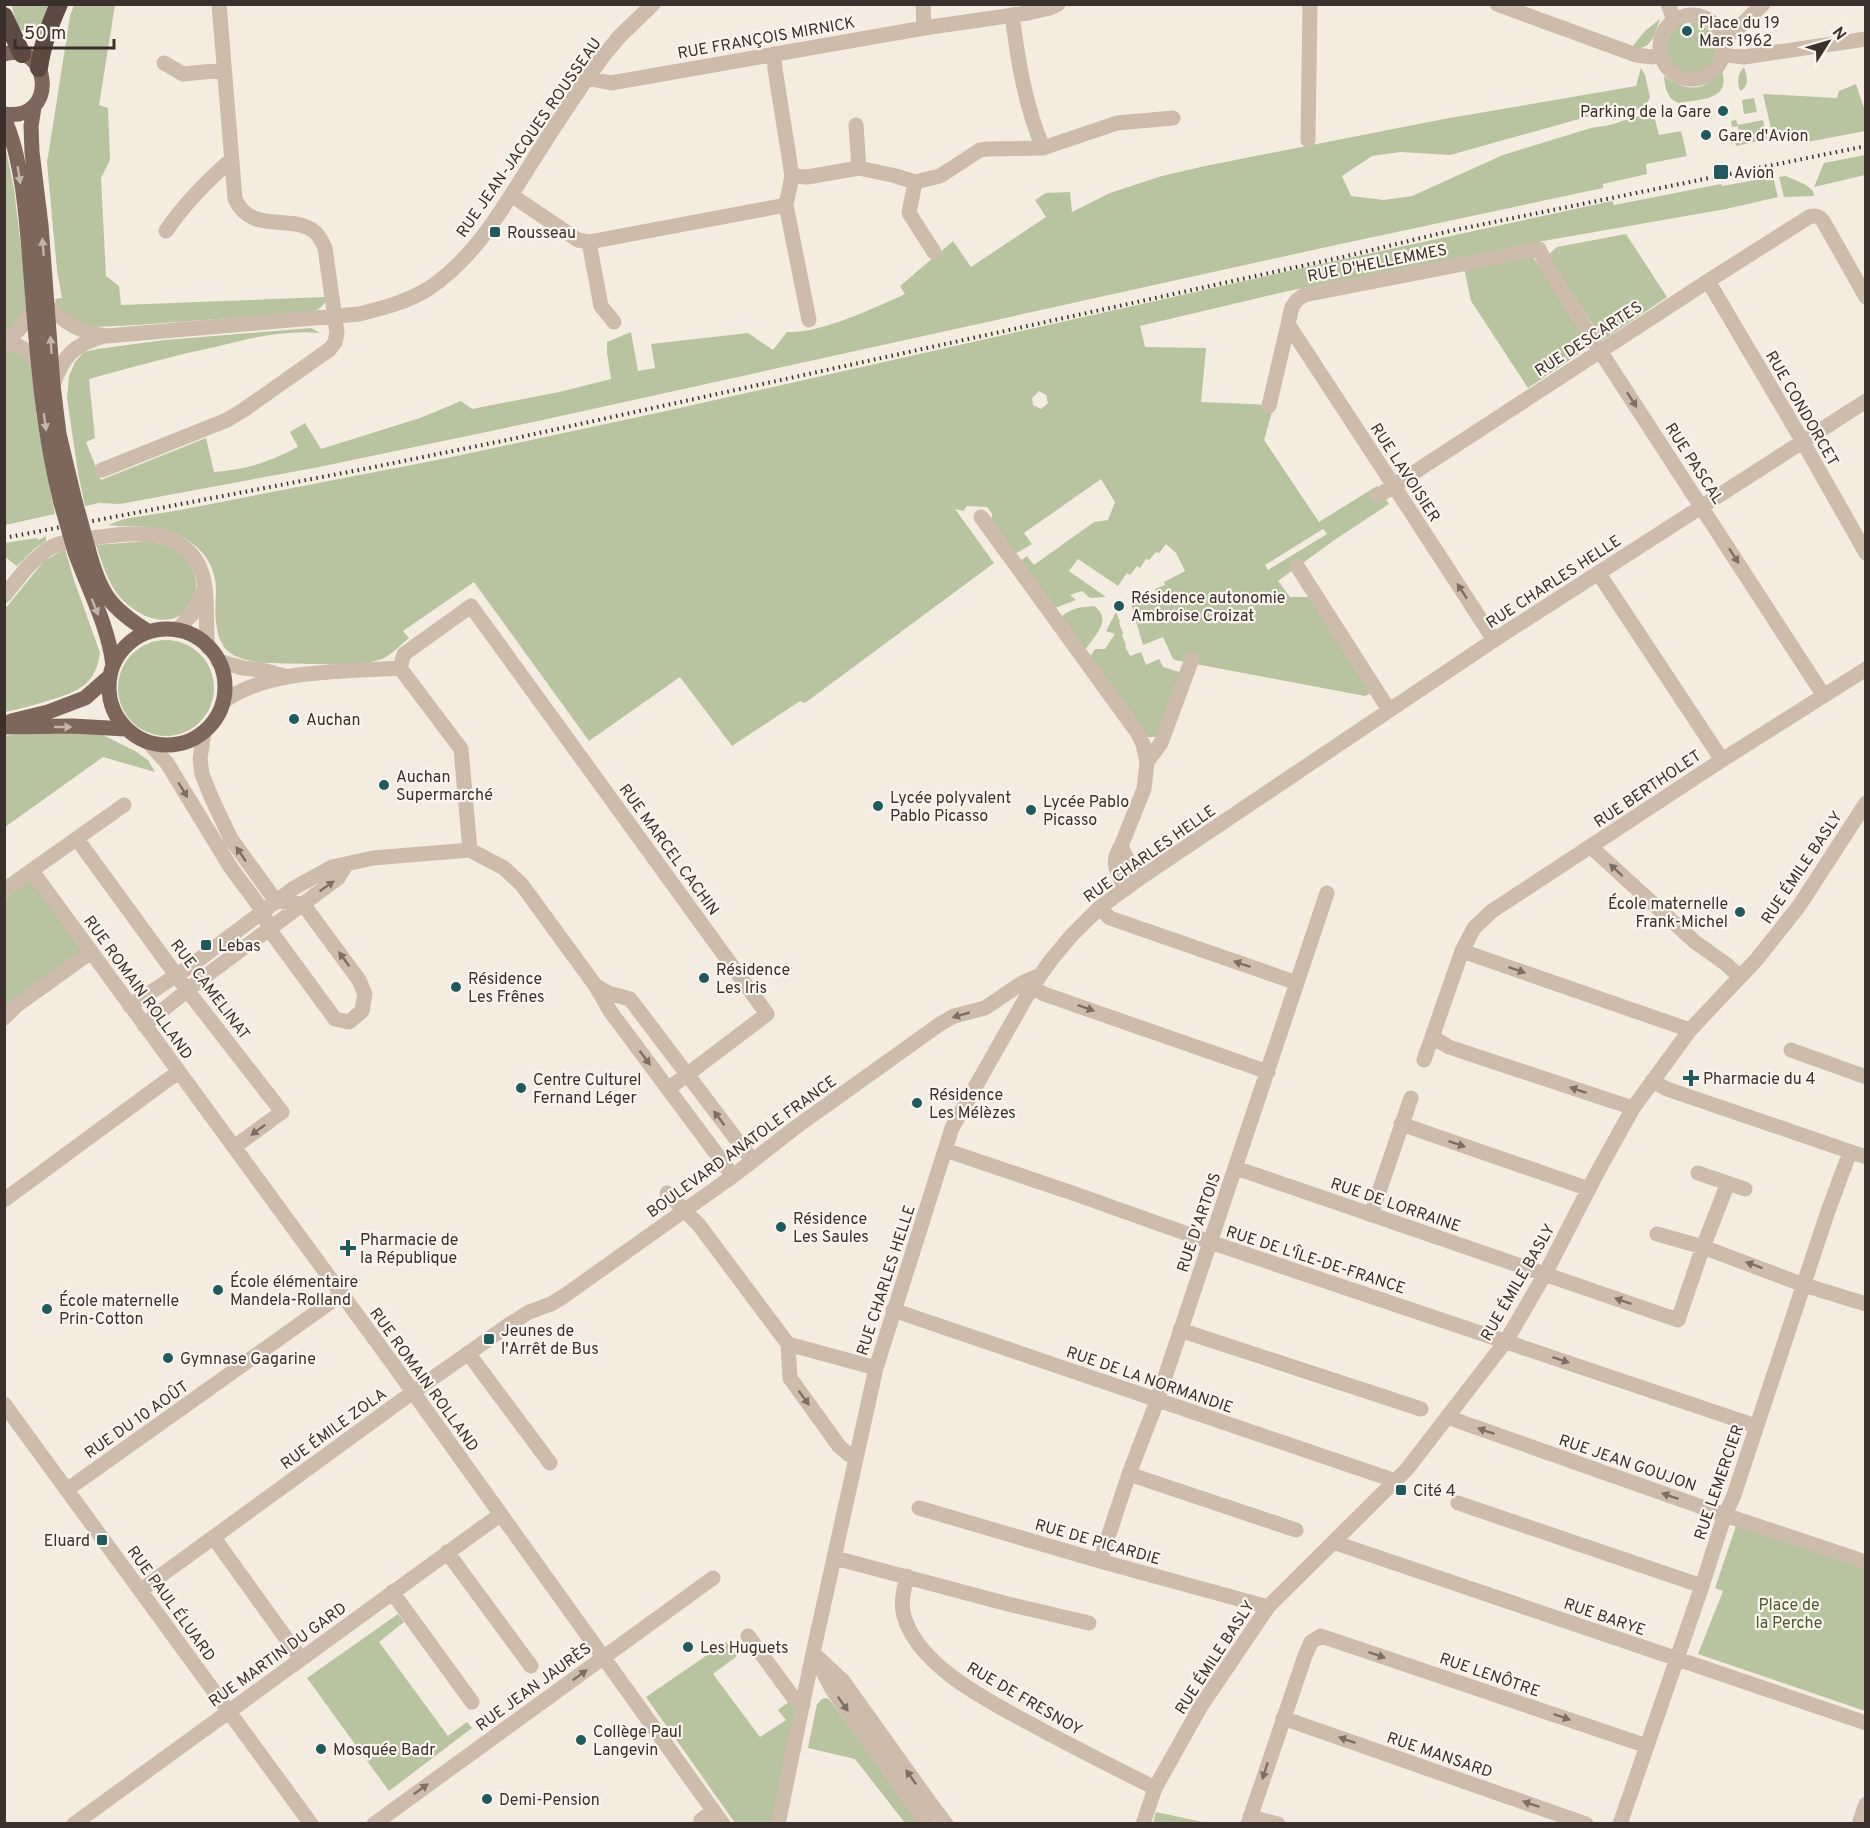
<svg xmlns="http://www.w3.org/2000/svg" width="1870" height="1828" viewBox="0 0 1870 1828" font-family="Overpass,sans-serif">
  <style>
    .green { fill: #b8c4a0; fill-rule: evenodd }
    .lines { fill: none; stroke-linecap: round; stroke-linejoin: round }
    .minor { stroke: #cdbbac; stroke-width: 15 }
    .major { stroke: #7d675c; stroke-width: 15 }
    .highway { stroke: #5c4a42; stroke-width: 18 }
    .rail { stroke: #3b302b; stroke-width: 4; stroke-dasharray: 1.5 4.5; stroke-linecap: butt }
    .major-bridge { stroke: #7d675c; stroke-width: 15 }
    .oneway { fill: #c2b5ac }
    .oneway2 { fill: #7d6f65 }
    .poi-dot { fill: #1f5a5e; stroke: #fbf5ee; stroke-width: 2 }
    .labels { text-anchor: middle; stroke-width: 4.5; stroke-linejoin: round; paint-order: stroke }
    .poi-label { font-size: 16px; fill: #3b302b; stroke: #fbf5ee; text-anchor: start }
    .street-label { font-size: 16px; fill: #3b302b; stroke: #fbf5ee }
    .park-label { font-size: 16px; fill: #4a5a2e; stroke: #fbf5ee }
  </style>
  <rect width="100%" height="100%" fill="#f4ebe1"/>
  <path class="green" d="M12,5H53L41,30L35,35C16,32 15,22 12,5Z
    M74,5H115L99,105L108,108L110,160L101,178L106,276L119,286L121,305L326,297C325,306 320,309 311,312L137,325L95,327L77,324L58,310L55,299L62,298L57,270L47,163L70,16Z
    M1660,19C1655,33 1651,53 1632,47L1645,31Z
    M1691,22C1718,24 1727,61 1700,71C1669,82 1652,40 1683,23L1685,33L1688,34Z
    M1744,67C1747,77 1750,86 1740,91C1737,81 1737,75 1744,67Z
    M1641,68L1645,75L1650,97L1647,104L1643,108L1618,114L1590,116L1450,155L1400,152L1372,156L1342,176L1351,196L1384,200L1412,196L1503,155L1591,128L1610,125L1644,114L1653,112L1659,135L1681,131L1687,156L1646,164L1647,174L1603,184V188L1345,243L538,421L319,467L120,504L99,503L85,506L78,473L67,398L69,376L75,362L84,352L97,349L165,340L311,328L320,333C284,330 250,338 215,347C173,356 131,367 89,379L95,438L86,442L101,480L206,438L214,472C249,469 266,463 298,447L290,432L305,423L321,449L420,418L461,401L472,409L559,392L611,379L607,353V342L631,332L638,371L655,368L651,344L748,333L773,350L787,332C820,334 874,308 905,294L900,286L953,241L971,267L1046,217L1035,200L1046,193L1070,192L1072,212L1110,193L1162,176L1205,166L1444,119L1636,86Z
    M1722,71C1731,101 1700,99 1679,103C1667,99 1665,88 1664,76C1685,91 1704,93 1722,71Z
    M1856,84L1865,111V131L1802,143L1799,132L1773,137L1763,94L1837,98L1839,91Z
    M1754,98L1757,112L1744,114L1742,100Z
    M1736,120L1738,125L1763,120L1767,139L1736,146L1734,135L1739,134L1738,126L1732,127L1731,121Z
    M4,140L14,189L23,264L26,305L22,317L4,334Z
    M1865,155V175L1814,187L1824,163Z
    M1786,176L1806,185L1813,191L1814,196L1784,197L1779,177Z
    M1773,177L1778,197L1726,209L1543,241L1288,291L1140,326L1145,347L1206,348L1201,402L1274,405L1264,440L1319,522L1377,486L1389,504L1333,541L1278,581L1290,597H1311L1372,693L1365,696L1175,660L1173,659L1163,637L1143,645L1131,604L1146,599L1145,597L1156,592L1155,589L1165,585L1164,582L1185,571L1176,553L1166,544L1159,553L1156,552L1149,560L1146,559L1140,568L1137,566L1130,575L1127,573L1118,586L1078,559L1069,571L1106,597L1090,598L1082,591L1070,595L1076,600L1055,608L1020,561L1027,556L1034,565L1094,522L1108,520L1115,502L1101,479L1024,533L1032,544L1015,554L991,523L992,514L987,507L967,506L963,511L955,509L994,563L805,703L800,701L732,746L680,677L589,741L474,582L403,631L409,638C400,645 390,657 379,660C358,666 333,664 311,664C290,663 267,665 247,660C238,658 230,654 224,647C214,632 215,610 216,593C218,555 185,530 149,527C135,525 122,527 108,525L124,519L180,510L447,458L666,411L1275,274L1612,201L1614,205L1721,184L1722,186ZM1039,391L1046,395L1048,403L1041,409L1033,405L1032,398ZM1323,529L1327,534L1268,570L1265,565Z
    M1626,234L1667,297L1603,340L1549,258V254L1557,247Z
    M1533,257L1592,345L1528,388L1471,301L1464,268Z
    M4,348L17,349L31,366L38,425L55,514L5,525Z
    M46,536V541L34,549L17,566L5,557V543L36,538L39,540Z
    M147,541C159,543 173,546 182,554C189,560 198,578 196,587C195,595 191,602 187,608C185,611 183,614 181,615C159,628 133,612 119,596C107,581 102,562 96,545Z
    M65,549L74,580L100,653C96,684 78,692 50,700C35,705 20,709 5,712V609L44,561Z
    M1094,606C1113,620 1095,635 1085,650L1061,617C1071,608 1081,607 1094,606Z
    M1116,612L1120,622L1119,623L1123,633L1122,635L1126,645L1125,646L1130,656L1141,652L1146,665L1159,659L1163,667L1183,673L1156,737H1148L1090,657L1095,649H1105L1115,634L1106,631Z
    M118 688a48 48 0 1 1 96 0a48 48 0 1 1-96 0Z
    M68,731L103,735L135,751L148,760L155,772L103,757L5,827L4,736L28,733Z
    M31,879L82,951L4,1008V899Z
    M1737,1523L1865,1566V1711L1698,1654L1723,1591L1715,1588Z
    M398,1614L404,1622L379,1642L448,1736L467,1722L472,1728L389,1791L307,1678Z
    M726,1642L737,1656L713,1674L760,1737L786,1720L778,1710L790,1701L795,1708L773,1823H735L646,1697Z
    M825,1698L829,1699L841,1715L919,1823H905L855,1759L808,1748L817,1704L822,1699Z
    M1156,1812L1207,1823H1153Z"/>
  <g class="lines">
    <path class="minor" d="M923,4L924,28
      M1497,4L1636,55L1652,57L1661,53
      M1668,4L1674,20
      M1660 47a32 32 0 1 1 64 0a32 32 0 1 1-64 0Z
      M1012,15C1018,61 1025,105 1043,148
      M1723,37L1735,31L1763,4
      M774,54L775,69L792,176L786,205L809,320
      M1724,55L1744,57L1866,39
      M164,63L183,74L224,70
      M587,78L611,83L924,28L1028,13L1050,8L1058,4
      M856,125L859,168
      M1308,140L1310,4
      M792,176L807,177L859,168L896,176L915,182
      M915,182L940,176L980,150L988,149L1043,148L1117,123L1173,118
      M915,182L909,213L934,252
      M511,195L578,240L589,242L786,205
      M166,231C184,204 207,181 231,160
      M589,242L601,306L614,322
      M1708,281L1799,435L1866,553
      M48,306C66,324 82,333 107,336L359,314C383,308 407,302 428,289C475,258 503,208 532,162C554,127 577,92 601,59L619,37L653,4
      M1288,324L1394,486L1494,640
      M4,341C19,333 27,321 33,307
      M4,343C21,344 29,351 37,364
      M53,385C64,355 73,345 104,336
      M1269,406L1292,307L1297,300L1304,295L1539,249L1547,266L1600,351L1824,696
      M102,470L227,420L245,409L330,349L335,342L337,333L325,248C322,242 320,236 315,232C292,213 251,235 235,199L219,4
      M1378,496L1708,281L1809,217C1816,215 1819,216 1823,221L1866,297
      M981,517L1137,732L1143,744L1147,762
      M1297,566L1389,710
      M1599,574L1722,760
      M4,596C18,579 30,561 48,549C62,541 77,540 92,538C128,533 175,525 197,562C211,585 204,622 208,648
      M177,630L194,612L203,591
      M218,661L243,668L262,670L284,676
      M400,668L461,749L470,850L504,868L522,885L595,985L610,1011L733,1176
      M223,702C268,668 345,672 400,668L404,654L471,606L767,1014L668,1089
      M149,743L167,763L231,868L263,911L269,929L335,1019L349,1022L362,1011L365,994L359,980L303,904L276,901L231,839L212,799L202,774L200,759L204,732
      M77,839L187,990L282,1112L234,1147
      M1121,846L1132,869L1140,878
      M1591,847L1695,942L1726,964L1740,977
      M32,871L390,1360L723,1824
      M1125,888C1117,872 1110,862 1121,846L1144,789L1147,762L1161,743L1192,659
      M4,890L124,805
      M1099,908L1110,918L1297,983
      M1462,951L1690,1030
      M595,985L608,993L630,999L752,1160
      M1032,987L1044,994L1268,1072
      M130,1006L189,967L294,888L332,867L373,858L470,850
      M4,1018L16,1006L91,952
      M144,1025L199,981L338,878L346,865
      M1432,1037L1449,1047L1633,1108
      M1791,1050L1866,1077
      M1424,1060L1462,951L1474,928L1492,911L1722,760L1866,669
      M1652,1081L1667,1089L1866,1157
      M1401,1124L1589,1189
      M945,1150L1081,1196L1210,1242L1756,1426
      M1236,1168L1678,1320L1703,1247L1728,1183
      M1698,1173L1745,1189
      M667,1193L699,1225L788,1344L790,1378L839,1446L848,1454L856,1457
      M4,1200L170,1078L179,1073
      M1371,1215L1411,1098
      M1657,1234L1703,1247L1804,1285L1866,1304
      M893,1310L1396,1481
      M1180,1330L1421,1409
      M788,1344L876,1368
      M468,1353L550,1463
      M4,1404L311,1824
      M1447,1417L1716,1512L1866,1562
      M1129,1474L1296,1530
      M68,1489L342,1294
      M1458,1503L1702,1586
      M919,1508L1100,1561L1268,1607
      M214,1538L301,1659
      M1333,1542L1866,1723
      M447,1552L531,1666
      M835,1558L1008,1604L1089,1623
      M1100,1561L1129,1474L1157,1401L1327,893
      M907,1576C904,1589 900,1602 904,1616C918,1666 987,1700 1029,1723C1071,1746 1113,1767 1155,1788
      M141,1590L413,1392L510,1324L529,1312L551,1304L564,1296L733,1176L796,1127L940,1024L954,1016L985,1008L1022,983L1040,975
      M392,1592L472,1702
      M748,1636L793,1697L803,1705
      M813,1653L843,1681L928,1800L946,1824
      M820,1666L832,1689L927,1824
      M1283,1718L1586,1824
      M1250,1817L1278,1824
      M701,1820L713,1811
      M74,1824L501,1514
      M374,1824L713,1578
      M778,1824L813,1653L876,1368L952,1128L1032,987L1051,960L1072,935L1099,908L1140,878L1494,640L1866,401
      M1143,1824L1155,1788L1201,1706L1268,1607L1407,1469L1506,1341L1545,1274L1597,1173L1633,1108L1690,1030L1757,959L1799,906L1866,803
      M1248,1824L1305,1656L1311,1642L1321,1636L1647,1746
      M1620,1824L1702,1586L1725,1514L1733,1498L1827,1214L1850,1152
      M1859,1824L1866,1804"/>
    <path class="major" d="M4,54C51,41 59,122 4,114
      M34,107L31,126L32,152L41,225L53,385L59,434L75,501
      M4,118C24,162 27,228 31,276C37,353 42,428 61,503
      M88,548C100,594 110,608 149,632
      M75,552C88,589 109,627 113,666
      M109 687a58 58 0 1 1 116 0a58 58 0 1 1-116 0Z
      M11,721L48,712L85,698L110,676
      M4,727L72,726L126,729"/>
    <path class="highway" d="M4,16L22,54
      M39,68C42,45 49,26 59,4"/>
    <path class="rail" d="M4,538L369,468L507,440L1347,256L1450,231L1866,146"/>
    <path class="major-bridge" d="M75,501L88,548
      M61,503L75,552"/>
  </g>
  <defs><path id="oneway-solid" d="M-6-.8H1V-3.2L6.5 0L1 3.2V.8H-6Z" transform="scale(1.5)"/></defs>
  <g class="oneway">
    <use href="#oneway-solid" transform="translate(19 175) rotate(81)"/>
    <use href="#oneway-solid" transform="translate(43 247) rotate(-95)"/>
    <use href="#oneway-solid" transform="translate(51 345) rotate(-94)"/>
    <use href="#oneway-solid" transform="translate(45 422) rotate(82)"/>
    <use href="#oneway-solid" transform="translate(95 607) rotate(68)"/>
    <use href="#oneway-solid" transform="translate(63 727)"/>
  </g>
  <g class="oneway2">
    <use href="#oneway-solid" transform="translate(1632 400) rotate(57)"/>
    <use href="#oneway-solid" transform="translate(1734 556) rotate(57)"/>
    <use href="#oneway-solid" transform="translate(1462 591) rotate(-123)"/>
    <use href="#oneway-solid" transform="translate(183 790) rotate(59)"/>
    <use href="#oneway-solid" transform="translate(241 854) rotate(-124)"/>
    <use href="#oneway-solid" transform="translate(1616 870) rotate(-137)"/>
    <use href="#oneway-solid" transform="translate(327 886) rotate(-35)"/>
    <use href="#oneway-solid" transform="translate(344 959) rotate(-126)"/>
    <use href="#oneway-solid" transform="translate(1242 964) rotate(-161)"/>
    <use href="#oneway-solid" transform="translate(1517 970) rotate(19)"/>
    <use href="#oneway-solid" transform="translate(1086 1008) rotate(19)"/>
    <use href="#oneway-solid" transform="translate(961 1015) rotate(164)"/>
    <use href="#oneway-solid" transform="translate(645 1058) rotate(53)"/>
    <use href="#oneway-solid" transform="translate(1578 1090) rotate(-161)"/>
    <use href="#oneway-solid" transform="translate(719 1118) rotate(-127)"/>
    <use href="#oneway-solid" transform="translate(258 1130) rotate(144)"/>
    <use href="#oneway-solid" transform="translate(1457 1144) rotate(19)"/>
    <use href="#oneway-solid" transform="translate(1754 1265) rotate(-160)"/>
    <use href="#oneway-solid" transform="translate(1623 1301) rotate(-161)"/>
    <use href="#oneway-solid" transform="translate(1561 1360) rotate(18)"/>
    <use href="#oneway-solid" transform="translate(804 1398) rotate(54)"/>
    <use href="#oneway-solid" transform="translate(1486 1431) rotate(-161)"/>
    <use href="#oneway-solid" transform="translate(1670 1496) rotate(-161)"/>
    <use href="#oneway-solid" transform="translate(1377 1655) rotate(19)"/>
    <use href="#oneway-solid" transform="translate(580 1675) rotate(-36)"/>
    <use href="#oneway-solid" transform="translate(843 1704) rotate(55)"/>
    <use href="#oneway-solid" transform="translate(1562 1717) rotate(19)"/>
    <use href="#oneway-solid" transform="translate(1347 1740) rotate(-161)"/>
    <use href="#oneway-solid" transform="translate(1265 1771) rotate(108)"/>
    <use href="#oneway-solid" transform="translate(911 1777) rotate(-125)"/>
    <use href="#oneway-solid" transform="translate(421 1789) rotate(-36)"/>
    <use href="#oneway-solid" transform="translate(1531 1804) rotate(-161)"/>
  </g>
  <g class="poi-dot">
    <circle cx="1687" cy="31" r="6"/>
    <circle cx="1723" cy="111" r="6"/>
    <circle cx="1706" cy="135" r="6"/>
    <rect x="1713" y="164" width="16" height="16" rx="3"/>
    <rect x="489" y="226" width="12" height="12" rx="3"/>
    <circle cx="1119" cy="606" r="6"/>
    <circle cx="294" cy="719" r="6"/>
    <circle cx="384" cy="785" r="6"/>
    <circle cx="878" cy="806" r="6"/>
    <circle cx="1031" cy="810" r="6"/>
    <circle cx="1740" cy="912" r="6"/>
    <rect x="200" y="939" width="12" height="12" rx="3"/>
    <circle cx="704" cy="978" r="6"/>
    <circle cx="456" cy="987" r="6"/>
    <path d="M1688 1069h6v6h6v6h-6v6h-6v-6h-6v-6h6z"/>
    <circle cx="521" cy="1088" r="6"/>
    <circle cx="917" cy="1103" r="6"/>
    <circle cx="781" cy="1227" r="6"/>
    <path d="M345 1239h6v6h6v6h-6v6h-6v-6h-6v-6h6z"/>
    <circle cx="218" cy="1290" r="6"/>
    <circle cx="47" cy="1309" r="6"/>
    <rect x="483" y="1333" width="12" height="12" rx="3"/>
    <circle cx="168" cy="1358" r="6"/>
    <rect x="1395" y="1484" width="12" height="12" rx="3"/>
    <rect x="96" y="1534" width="12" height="12" rx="3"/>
    <circle cx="688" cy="1647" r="6"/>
    <circle cx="581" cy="1740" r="6"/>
    <circle cx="321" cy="1749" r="6"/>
    <circle cx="487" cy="1799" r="6"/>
  </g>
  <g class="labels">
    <g class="poi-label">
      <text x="1699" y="28">Place du 19<tspan x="1699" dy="18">Mars 1962</tspan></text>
      <text x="1711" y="117" text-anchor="end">Parking de la Gare</text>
      <text x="1718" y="141">Gare d'Avion</text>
      <text x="1734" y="178">Avion</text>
      <text x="507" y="238">Rousseau</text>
      <text x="1131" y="603">Résidence autonomie<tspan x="1131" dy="18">Ambroise Croizat</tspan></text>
      <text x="306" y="725">Auchan</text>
      <text x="396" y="782">Auchan<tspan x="396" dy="18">Supermarché</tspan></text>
      <text x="890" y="803">Lycée polyvalent<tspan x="890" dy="18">Pablo Picasso</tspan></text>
      <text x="1043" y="807">Lycée Pablo<tspan x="1043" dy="18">Picasso</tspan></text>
      <text x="1728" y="909" text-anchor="end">École maternelle<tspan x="1728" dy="18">Frank-Michel</tspan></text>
      <text x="218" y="951">Lebas</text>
      <text x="716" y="975">Résidence<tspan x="716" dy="18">Les Iris</tspan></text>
      <text x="468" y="984">Résidence<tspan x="468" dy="18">Les Frênes</tspan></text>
      <text x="1703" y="1084">Pharmacie du 4</text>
      <text x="533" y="1085">Centre Culturel<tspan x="533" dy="18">Fernand Léger</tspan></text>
      <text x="929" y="1100">Résidence<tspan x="929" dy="18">Les Mélèzes</tspan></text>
      <text x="793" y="1224">Résidence<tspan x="793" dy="18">Les Saules</tspan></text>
      <text x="360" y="1245">Pharmacie de<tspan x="360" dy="18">la République</tspan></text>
      <text x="230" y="1287">École élémentaire<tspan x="230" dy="18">Mandela-Rolland</tspan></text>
      <text x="59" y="1306">École maternelle<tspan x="59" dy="18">Prin-Cotton</tspan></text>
      <text x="501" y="1336">Jeunes de<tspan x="501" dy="18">l'Arrêt de Bus</tspan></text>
      <text x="180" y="1364">Gymnase Gagarine</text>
      <text x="1413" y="1496">Cité 4</text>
      <text x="90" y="1546" text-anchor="end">Eluard</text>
      <text x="700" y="1653">Les Huguets</text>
      <text x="593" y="1737">Collège Paul<tspan x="593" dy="18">Langevin</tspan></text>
      <text x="333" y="1755">Mosquée Badr</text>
      <text x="499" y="1805">Demi-Pension</text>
    </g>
    <g class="street-label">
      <text transform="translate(766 37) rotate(-10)" y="6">RUE FRANÇOIS MIRNICK</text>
      <text transform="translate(528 137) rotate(-55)" y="6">RUE JEAN-JACQUES ROUSSEAU</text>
      <text transform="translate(1377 262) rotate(-11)" y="6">RUE D'HELLEMMES</text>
      <text transform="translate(1588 338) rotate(-33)" y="6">RUE DESCARTES</text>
      <text transform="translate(1803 408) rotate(60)" y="6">RUE CONDORCET</text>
      <text transform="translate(1695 463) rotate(57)" y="6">RUE PASCAL</text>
      <text transform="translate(1406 472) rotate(57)" y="6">RUE LAVOISIER</text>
      <text transform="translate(1553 581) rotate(-33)" y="6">RUE CHARLES HELLE</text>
      <text transform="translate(1647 788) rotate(-34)" y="6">RUE BERTHOLET</text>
      <text transform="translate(670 849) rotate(54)" y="6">RUE MARCEL CACHIN</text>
      <text transform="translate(1149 853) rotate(-35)" y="6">RUE CHARLES HELLE</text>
      <text transform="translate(1801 867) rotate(-56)" y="6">RUE ÉMILE BASLY</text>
      <text transform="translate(139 987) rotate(54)" y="6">RUE ROMAIN ROLLAND</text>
      <text transform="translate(211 989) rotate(53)" y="6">RUE CAMELINAT</text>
      <text transform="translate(741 1146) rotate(-36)" y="6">BOULEVARD ANATOLE FRANCE</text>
      <text transform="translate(1396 1204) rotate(19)" y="6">RUE DE LORRAINE</text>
      <text transform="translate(1198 1222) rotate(-71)" y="6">RUE D'ARTOIS</text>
      <text transform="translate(1316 1259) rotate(18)" y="6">RUE DE L'ÎLE-DE-FRANCE</text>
      <text transform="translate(885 1280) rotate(-72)" y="6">RUE CHARLES HELLE</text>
      <text transform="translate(1517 1282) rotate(-60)" y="6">RUE ÉMILE BASLY</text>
      <text transform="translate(425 1379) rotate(54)" y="6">RUE ROMAIN ROLLAND</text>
      <text transform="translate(1150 1379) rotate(19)" y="6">RUE DE LA NORMANDIE</text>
      <text transform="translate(136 1419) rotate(-35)" y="6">RUE DU 10 AOÛT</text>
      <text transform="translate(333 1428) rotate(-36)" y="6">RUE ÉMILE ZOLA</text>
      <text transform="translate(1628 1462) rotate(19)" y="6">RUE JEAN GOUJON</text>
      <text transform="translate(1718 1482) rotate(-71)" y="6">RUE LEMERCIER</text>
      <text transform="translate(1098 1541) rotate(16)" y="6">RUE DE PICARDIE</text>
      <text transform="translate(172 1603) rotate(54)" y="6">RUE PAUL ÉLUARD</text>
      <text transform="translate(1605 1616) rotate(19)" y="6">RUE BARYE</text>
      <text transform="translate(277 1654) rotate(-36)" y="6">RUE MARTIN DU GARD</text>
      <text transform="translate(1214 1657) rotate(-57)" y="6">RUE ÉMILE BASLY</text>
      <text transform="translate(1490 1674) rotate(19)" y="6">RUE LENÔTRE</text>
      <text transform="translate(533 1686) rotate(-36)" y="6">RUE JEAN JAURÈS</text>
      <text transform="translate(1025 1698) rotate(30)" y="6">RUE DE FRESNOY</text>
      <text transform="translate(1440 1754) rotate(19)" y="6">RUE MANSARD</text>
    </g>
    <g class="park-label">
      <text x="1789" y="1610">Place de<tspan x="1789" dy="18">la Perche</tspan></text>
    </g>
  </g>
  <rect width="1870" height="1828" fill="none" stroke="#3b302b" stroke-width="12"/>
  <g transform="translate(1828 42) rotate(53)" stroke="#fbf5ee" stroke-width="4.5" paint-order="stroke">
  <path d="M0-4.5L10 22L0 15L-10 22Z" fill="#3b302b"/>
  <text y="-9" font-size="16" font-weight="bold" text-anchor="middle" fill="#3b302b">N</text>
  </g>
  <path d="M15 39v9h99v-9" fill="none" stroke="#3b302b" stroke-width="3"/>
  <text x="24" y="39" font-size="18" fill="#3b302b" stroke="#fbf5ee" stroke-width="4.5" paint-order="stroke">50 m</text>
</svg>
